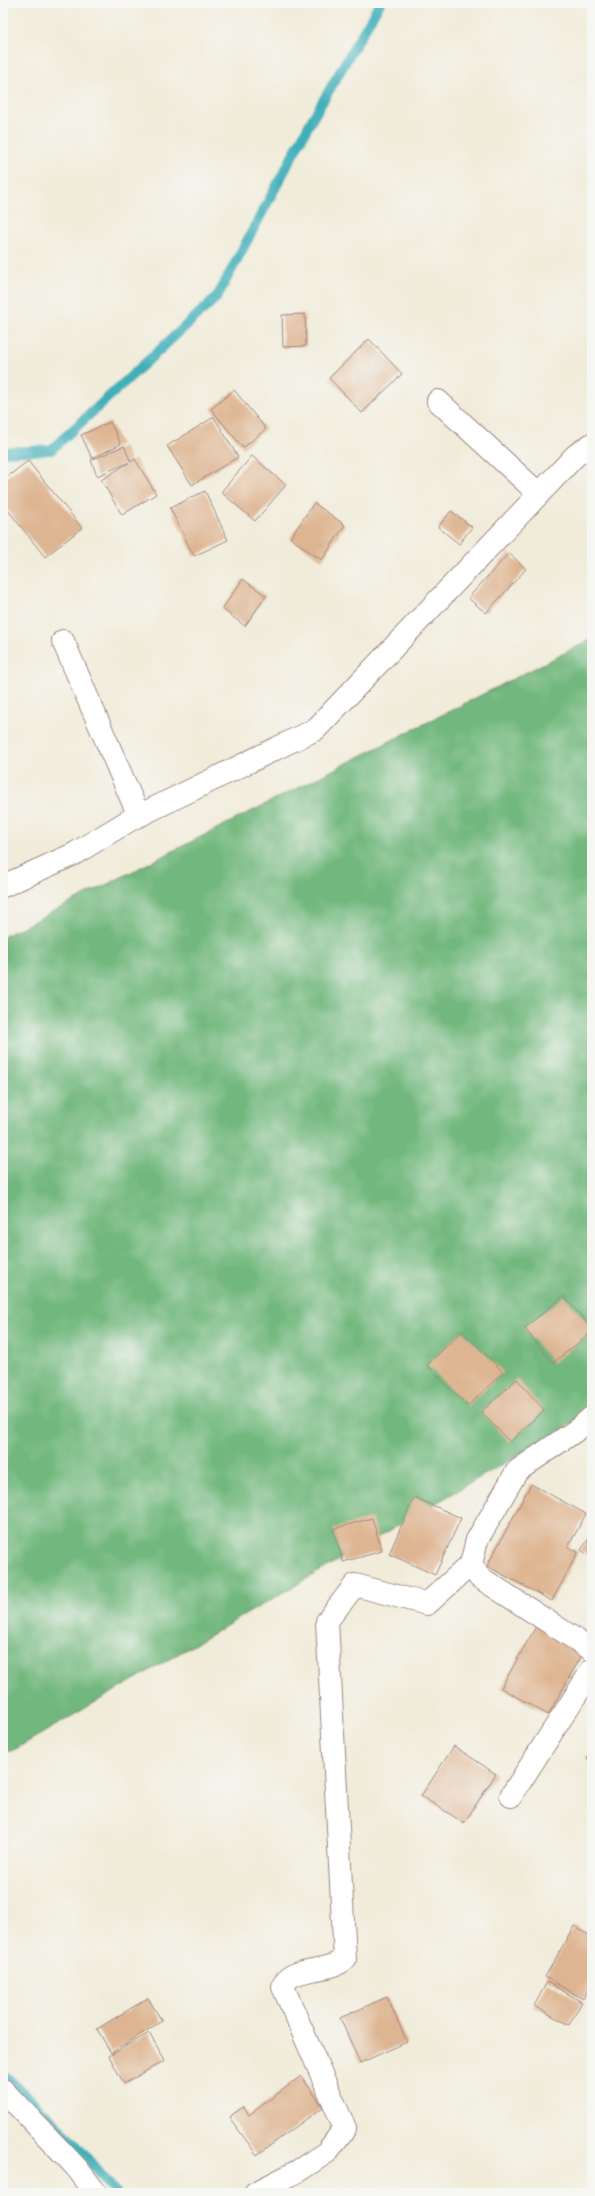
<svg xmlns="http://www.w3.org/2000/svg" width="595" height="2196" viewBox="0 0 595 2196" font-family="Sriracha,sans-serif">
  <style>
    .forest { fill: #72b87e; stroke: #5e6c54 }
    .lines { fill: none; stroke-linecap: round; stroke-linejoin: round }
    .stream { stroke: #3fafba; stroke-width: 10 }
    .building { fill: #deb592 }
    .minor-casing { stroke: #9e8682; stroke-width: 24 }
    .minor { stroke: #fff; stroke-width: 22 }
  </style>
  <rect width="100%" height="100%" fill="#f6f6f2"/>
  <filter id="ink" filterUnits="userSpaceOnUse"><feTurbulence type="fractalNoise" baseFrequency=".025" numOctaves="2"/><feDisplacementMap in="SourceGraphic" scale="8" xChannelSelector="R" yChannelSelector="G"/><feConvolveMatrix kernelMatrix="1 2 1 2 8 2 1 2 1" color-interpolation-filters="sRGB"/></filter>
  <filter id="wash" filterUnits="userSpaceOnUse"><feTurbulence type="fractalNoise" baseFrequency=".012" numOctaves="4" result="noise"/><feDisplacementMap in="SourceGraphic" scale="16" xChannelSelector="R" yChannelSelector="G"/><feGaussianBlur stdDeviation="0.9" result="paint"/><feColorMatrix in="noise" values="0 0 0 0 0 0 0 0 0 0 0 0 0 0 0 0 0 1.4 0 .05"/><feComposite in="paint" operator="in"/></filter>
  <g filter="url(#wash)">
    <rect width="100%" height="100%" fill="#f1ecda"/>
    <path class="forest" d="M592,639V1412L12,1751L3,1752V937Z"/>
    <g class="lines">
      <path class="stream" d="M3,452L51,450L217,297L310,123L380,3
        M3,2074L67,2134L116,2193"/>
    </g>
    <g id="blocks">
      <path class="building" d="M305,314L306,346L283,347L282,315Z
        M369,339L402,374L362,413L329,378Z
        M234,390L266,429L243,448L211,409Z
        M214,417L238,457L192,485L167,446Z
        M110,422L121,444L92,458L81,435Z
        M124,446L131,462L135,459L156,494L122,515L101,480L130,462L97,476L91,460Z
        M252,456L286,485L255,521L221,492Z
        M28,461L82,528L45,557L3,504V480Z
        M205,491L228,540L194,556L170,508Z
        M314,503L345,525L322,560L290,538Z
        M451,511L472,527L459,544L438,527Z
        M509,553L526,569L486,613L468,598Z
        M243,579L266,596L245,626L222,609Z
        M564,1296L592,1329V1332L553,1363L524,1328Z
        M462,1331L503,1372L468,1406L427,1365Z
        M517,1379L544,1410L510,1442L481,1412Z
        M531,1484L586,1514L568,1547L578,1552L552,1601L487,1566Z
        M414,1497L461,1518L435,1575L389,1554Z
        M372,1518L382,1551L343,1562L333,1529Z
        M592,1534V1557L581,1550Z
        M539,1621L586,1648L548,1715L501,1688Z
        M454,1746L496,1774L464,1823L421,1796Z
        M592,1750V1762L587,1759Z
        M574,1926L592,1937V1982L583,1999L545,1977Z
        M547,1982L582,2002L569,2025L534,2006Z
        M387,1997L407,2042L360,2063L340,2018Z
        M148,1998L162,2021L111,2053L97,2029Z
        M149,2033L165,2060L124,2084L109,2056Z
        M301,2076L323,2107L257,2155L229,2117L243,2107L249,2115Z"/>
    </g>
  </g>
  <g filter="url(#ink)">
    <use href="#blocks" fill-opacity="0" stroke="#9e8682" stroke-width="1"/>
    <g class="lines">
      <defs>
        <path id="minor" d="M438,401L539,494
          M63,641L139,816
          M3,886L74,854L130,820L316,729L576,455L592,444
          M592,1417L578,1429L517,1471L477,1540L471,1564L479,1577L592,1650
          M511,1796L592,1670
          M3,2090L76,2167L96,2193
          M255,2193L298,2171L327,2152L345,2128L283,1987C287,1966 331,1973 345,1959L327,1621L355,1585L427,1604L471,1564"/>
      </defs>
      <use href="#minor" class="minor-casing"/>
      <use href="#minor" class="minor"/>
    </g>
  </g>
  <rect width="595" height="2196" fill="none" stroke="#f6f6f2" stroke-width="16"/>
</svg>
